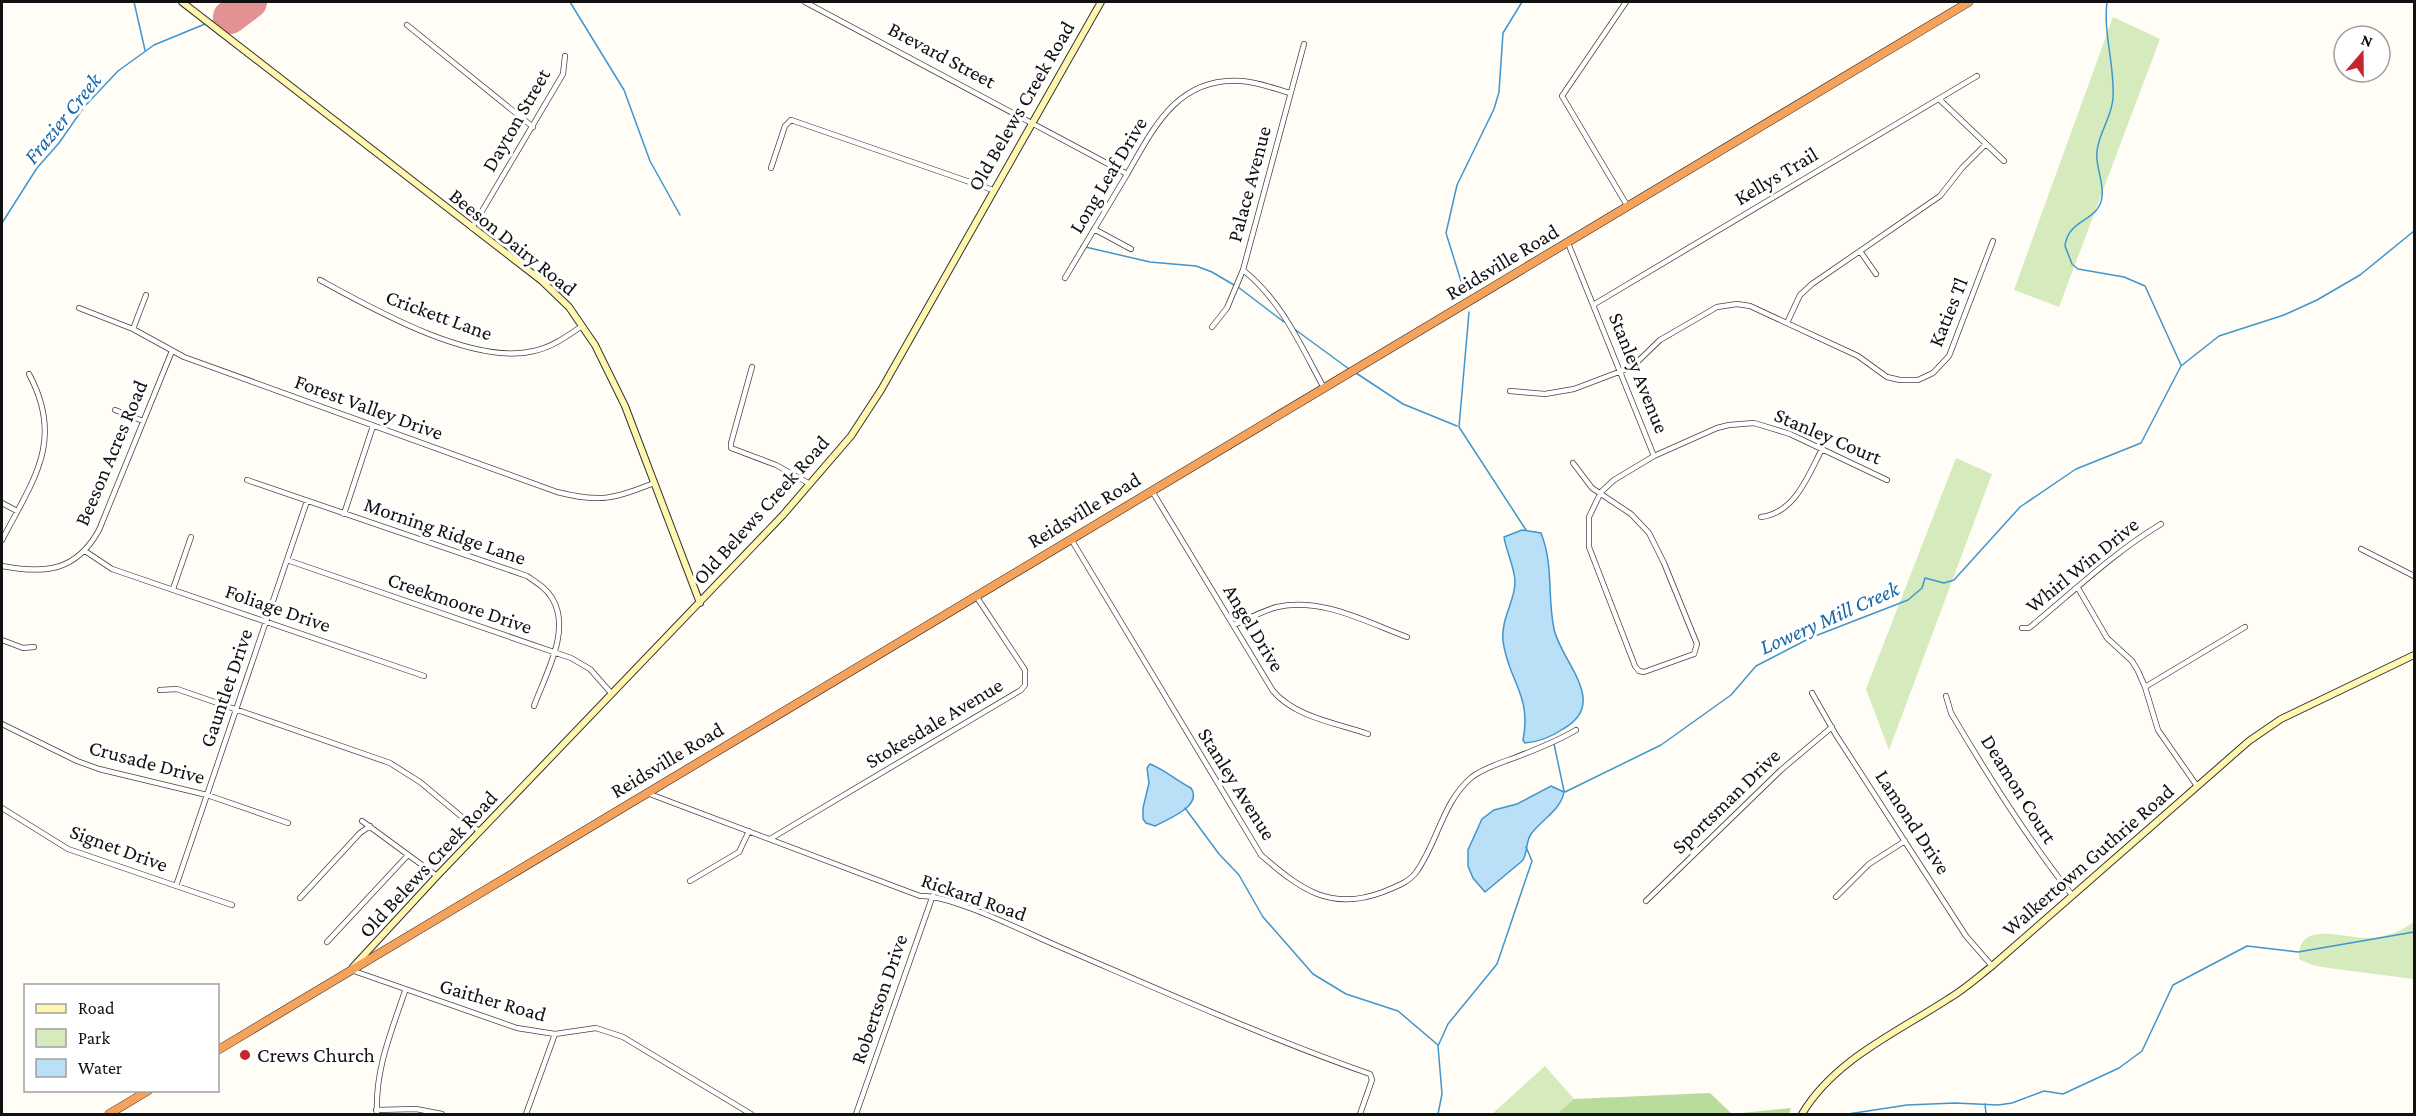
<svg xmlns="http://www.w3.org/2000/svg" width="2416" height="1116" viewBox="0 0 2416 1116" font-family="'Crimson Pro',serif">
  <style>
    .green { fill: #d5ebbd }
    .forest { fill: #b9dc9c }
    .water { fill: #b9e0f7; stroke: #3f96cf; stroke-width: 1.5 }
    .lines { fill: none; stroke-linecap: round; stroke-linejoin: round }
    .stream { stroke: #3f96cf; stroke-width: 1.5 }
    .runway { stroke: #e29292; stroke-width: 34 }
    .street-casing { stroke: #444; stroke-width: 6 }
    .secondary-casing { stroke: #333; stroke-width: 8 }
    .highway-casing { stroke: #222; stroke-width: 9 }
    .street { stroke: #fff; stroke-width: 4.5 }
    .secondary { stroke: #fff6b0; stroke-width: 6 }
    .highway { stroke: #f5a25d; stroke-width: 8 }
    .poi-dot { fill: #c4262e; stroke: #fff; stroke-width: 2 }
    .labels { text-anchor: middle; stroke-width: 6; stroke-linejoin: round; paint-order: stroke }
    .street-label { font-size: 21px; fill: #111; stroke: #fff }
    .poi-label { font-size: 21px; fill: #111; stroke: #fff; text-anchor: start }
    .water-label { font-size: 22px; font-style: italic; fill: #1768a6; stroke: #fff }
  </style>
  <rect width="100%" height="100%" fill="#fffdf5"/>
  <path class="green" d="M2113,17L2160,39L2059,307L2014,290Z
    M1956,458L1992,474L1889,750L1866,689Z
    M2414,922V979L2328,968L2312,965L2299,959C2297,920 2342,938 2366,938C2384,938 2400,932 2414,922Z
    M1545,1066L1574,1099L1557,1114H1492Z"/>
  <path class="forest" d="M1710,1093L1732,1114L1791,1108L1789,1114H1557L1574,1099Z"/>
  <path class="water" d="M1522,530L1541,533C1554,566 1547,596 1554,629C1561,662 1610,703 1563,729C1551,737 1539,742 1525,743L1523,740C1532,694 1508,681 1503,641C1501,617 1515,602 1515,582C1515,568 1506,551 1504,537Z
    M1150,764C1165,770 1176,780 1191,788C1203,806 1168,819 1155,826L1146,823L1143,819V808L1149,783L1147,768Z
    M1551,786L1564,792C1561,810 1541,820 1531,834C1525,843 1528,854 1522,861L1485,892L1473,878L1468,866V850L1482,819L1494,810L1517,804Z"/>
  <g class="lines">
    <path class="stream" d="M134,2L145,50
      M570,2L624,90L650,161L680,215
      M2107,2C2103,34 2115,65 2113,98C2112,117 2099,132 2097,151C2095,166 2104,181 2102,197C2099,222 2068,218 2065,246L2072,264L2078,269L2124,277L2145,286L2181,365
      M210,22L257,2
      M2,223L37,168L59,143L84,107L118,71L154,45L205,24
      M1081,246L1150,262L1196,266L1212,272L1234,285
      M1238,287L1284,322
      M1465,294L1446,233L1457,185L1494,109L1499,92L1503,33L1522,2
      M1469,312L1459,427L1526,530
      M1293,328L1349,369
      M1356,373L1403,404L1457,426
      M1554,744L1564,791
      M1565,792L1661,745L1731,695L1756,666L1810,638L1908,600L1922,588L1925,578L1944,583L1954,580L2020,507L2076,469L2141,443L2181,366L2219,336L2284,315L2317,300L2360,275L2414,231
      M1185,808L1219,854L1239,875L1263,917L1313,974L1346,994L1398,1011L1438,1045
      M1985,1104L1986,1114
      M1438,1114L1442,1094L1438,1046L1448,1024L1497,964L1532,861L1526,847
      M1848,1114L1907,1105L1955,1103L1998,1105L2012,1103L2044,1091L2063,1094L2119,1068L2142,1051L2173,985L2247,946L2298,952L2414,932"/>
    <path class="runway" d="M230,17L250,2"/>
    <defs>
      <path id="street" d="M805,2L1127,174
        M1626,2L1562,96L1628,207
        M407,25L533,127
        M1939,99L2004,161
        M771,168L785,126L791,120L993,190
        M472,228L563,74L565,56
        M1094,229L1131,249
        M1568,243L1654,456
        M1860,251L1876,274
        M1243,270C1282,301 1301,346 1324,388
        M1065,278C1085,244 1106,210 1126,176C1153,129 1177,76 1242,81C1258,82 1275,89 1290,93
        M320,280C373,309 473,366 534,351C552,347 566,337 582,326
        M1593,305L1977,76
        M79,308L133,329L184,357L557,492C601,503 613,499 654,483
        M1787,323L1800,295L1812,284L1940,196L1962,168L1986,144
        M1212,327L1227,308L1243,270L1304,44
        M133,329L146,295
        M752,367L731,443V448L776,465L810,484
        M1510,391L1545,394L1574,389L1632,367L1660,340L1717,307L1737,304L1750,306L1858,356L1887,377L1900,380H1918L1933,373L1949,356L1993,241
        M115,410L143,421
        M1573,463L1592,488L1631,514L1649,533L1664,563L1697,644L1694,654L1644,672L1639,671L1635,666L1589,547V517L1601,492L1614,480L1654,456L1717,428L1729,425L1754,423L1790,434L1887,480
        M247,480L527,576C537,583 546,588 552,598C572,630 545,675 534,706
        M1152,491L1273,691C1295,717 1336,723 1368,734
        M2,503L17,511
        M344,514L373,426
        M1761,517C1795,513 1808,476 1822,449
        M1071,539L1261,855C1300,889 1330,912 1383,892C1395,887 1410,882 1417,871C1438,841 1443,801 1472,777C1484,768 1500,763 1514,758C1535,750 1556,742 1576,730
        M2,540C33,480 65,441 29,374
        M2361,549L2414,576
        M85,551L112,569L424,676
        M287,560L571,658L590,669L612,694
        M2,566C44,574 76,572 99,530L172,351
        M2078,588L2107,638L2132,661L2138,671L2145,687L2158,730L2197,786
        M173,589L191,537
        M1234,625C1248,619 1262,611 1277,607C1322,597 1366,622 1407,637
        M2022,628H2029C2073,592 2113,553 2161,524
        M2,640L23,648L34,647
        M2145,687L2245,627
        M160,690L177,689L390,763L420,782L480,832
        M1812,693L1836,735L1966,936L1992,966
        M1946,696L1951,713C1988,776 2027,838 2072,895
        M2,724L77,761L99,769L207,795L288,823
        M647,793L920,896C949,894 1023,931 1053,944C1158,989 1262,1036 1370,1074L1372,1080L1360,1114
        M2,808L68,849L232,905
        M362,821L437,876
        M770,839L1021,690L1025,685V670L976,596
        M690,881L739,852L749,831
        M176,886L307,501
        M1836,897L1869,864L1905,841
        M300,898L360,833L370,826
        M1646,901L1781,770L1832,727
        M327,942L408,855
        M351,970L517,1028L555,1034L596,1028L623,1037L751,1114
        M376,1110L416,1109L442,1114
        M377,1114C375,1069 391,1033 405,991
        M526,1114L555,1034
        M856,1114L933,895"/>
      <path id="secondary" d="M182,2L542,281L569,307L595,345L625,406L700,603
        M353,967L437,876L783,515L851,436L881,390L1101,2
        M1802,1114C1834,1060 1896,1033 1948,999C1964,990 1978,977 1992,966L2249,741L2281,719L2414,655"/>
      <path id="highway" d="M218,1050L1969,2
        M109,1114L149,1090"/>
    </defs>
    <use href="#street" class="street-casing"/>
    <use href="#secondary" class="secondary-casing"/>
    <use href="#highway" class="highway-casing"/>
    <use href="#street" class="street"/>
    <use href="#secondary" class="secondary"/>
    <use href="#highway" class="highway"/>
  </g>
  <circle class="poi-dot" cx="245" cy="1055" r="6"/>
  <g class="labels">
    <g class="street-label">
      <text transform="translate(942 55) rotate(28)" y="7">Brevard Street</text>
      <text transform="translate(1021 106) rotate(-60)" y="7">Old Belews Creek Road</text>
      <text transform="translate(516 120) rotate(-60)" y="7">Dayton Street</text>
      <text transform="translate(1108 175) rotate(-59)" y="7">Long Leaf Drive</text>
      <text transform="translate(1776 176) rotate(-31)" y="7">Kellys Trail</text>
      <text transform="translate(1249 184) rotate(-75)" y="7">Palace Avenue</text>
      <text transform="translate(513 242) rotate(39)" y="7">Beeson Dairy Road</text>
      <text transform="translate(1502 262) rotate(-31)" y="7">Reidsville Road</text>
      <text transform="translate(1948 312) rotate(-68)" y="7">Katies Tl</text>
      <text transform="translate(439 315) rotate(20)" y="7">Crickett Lane</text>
      <text transform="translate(1639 373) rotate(68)" y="7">Stanley Avenue</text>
      <text transform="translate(369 407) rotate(20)" y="7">Forest Valley Drive</text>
      <text transform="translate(1828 436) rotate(23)" y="7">Stanley Court</text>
      <text transform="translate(111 453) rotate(-67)" y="7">Beeson Acres Road</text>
      <text transform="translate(761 510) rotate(-48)" y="7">Old Belews Creek Road</text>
      <text transform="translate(1084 510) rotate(-31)" y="7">Reidsville Road</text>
      <text transform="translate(445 531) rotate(19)" y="7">Morning Ridge Lane</text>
      <text transform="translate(2082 565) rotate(-39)" y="7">Whirl Win Drive</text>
      <text transform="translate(460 603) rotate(19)" y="7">Creekmoore Drive</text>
      <text transform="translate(278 608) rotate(19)" y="7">Foliage Drive</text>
      <text transform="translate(1254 628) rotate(59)" y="7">Angel Drive</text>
      <text transform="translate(226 688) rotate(-71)" y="7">Gauntlet Drive</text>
      <text transform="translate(934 723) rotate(-31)" y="7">Stokesdale Avenue</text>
      <text transform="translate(667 760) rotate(-31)" y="7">Reidsville Road</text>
      <text transform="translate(147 762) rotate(15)" y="7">Crusade Drive</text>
      <text transform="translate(1237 784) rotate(58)" y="7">Stanley Avenue</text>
      <text transform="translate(2019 789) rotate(58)" y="7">Deamon Court</text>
      <text transform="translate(1726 801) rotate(-44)" y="7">Sportsman Drive</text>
      <text transform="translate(1913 822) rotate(57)" y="7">Lamond Drive</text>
      <text transform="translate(119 848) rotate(20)" y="7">Signet Drive</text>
      <text transform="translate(2088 860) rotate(-41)" y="7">Walkertown Guthrie Road</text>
      <text transform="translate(428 864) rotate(-47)" y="7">Old Belews Creek Road</text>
      <text transform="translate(974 897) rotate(19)" y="7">Rickard Road</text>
      <text transform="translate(879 999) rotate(-71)" y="7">Robertson Drive</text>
      <text transform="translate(493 1000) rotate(16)" y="7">Gaither Road</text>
    </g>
    <g class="poi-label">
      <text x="257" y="1062">Crews Church</text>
    </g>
    <g class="water-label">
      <text transform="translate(62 118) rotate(-51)" y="8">Frazier Creek</text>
      <text transform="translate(1829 617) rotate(-24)" y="8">Lowery Mill Creek</text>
    </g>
  </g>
  <rect width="2416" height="1116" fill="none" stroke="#111111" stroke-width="6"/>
  <rect x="24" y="984" width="195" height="108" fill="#ffffff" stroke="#a0a0a0" stroke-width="1.5"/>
  <rect x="36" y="1004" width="30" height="9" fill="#fff6b0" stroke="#a0a0a0" stroke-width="1.5"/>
  <text x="78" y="1014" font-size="18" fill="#111111">Road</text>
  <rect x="36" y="1029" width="30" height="18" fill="#d5ebbd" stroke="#a0a0a0" stroke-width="1.5"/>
  <text x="78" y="1044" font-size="18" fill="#111111">Park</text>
  <rect x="36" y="1059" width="30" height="18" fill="#b9e0f7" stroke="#a0a0a0" stroke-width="1.5"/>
  <text x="78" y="1074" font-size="18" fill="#111111">Water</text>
  <g transform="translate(2362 54) rotate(20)"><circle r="28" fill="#ffffff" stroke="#a0a0a0" stroke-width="1.5"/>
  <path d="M0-4.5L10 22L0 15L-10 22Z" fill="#c4262e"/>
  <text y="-9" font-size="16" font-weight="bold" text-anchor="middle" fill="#111111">N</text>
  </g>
</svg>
